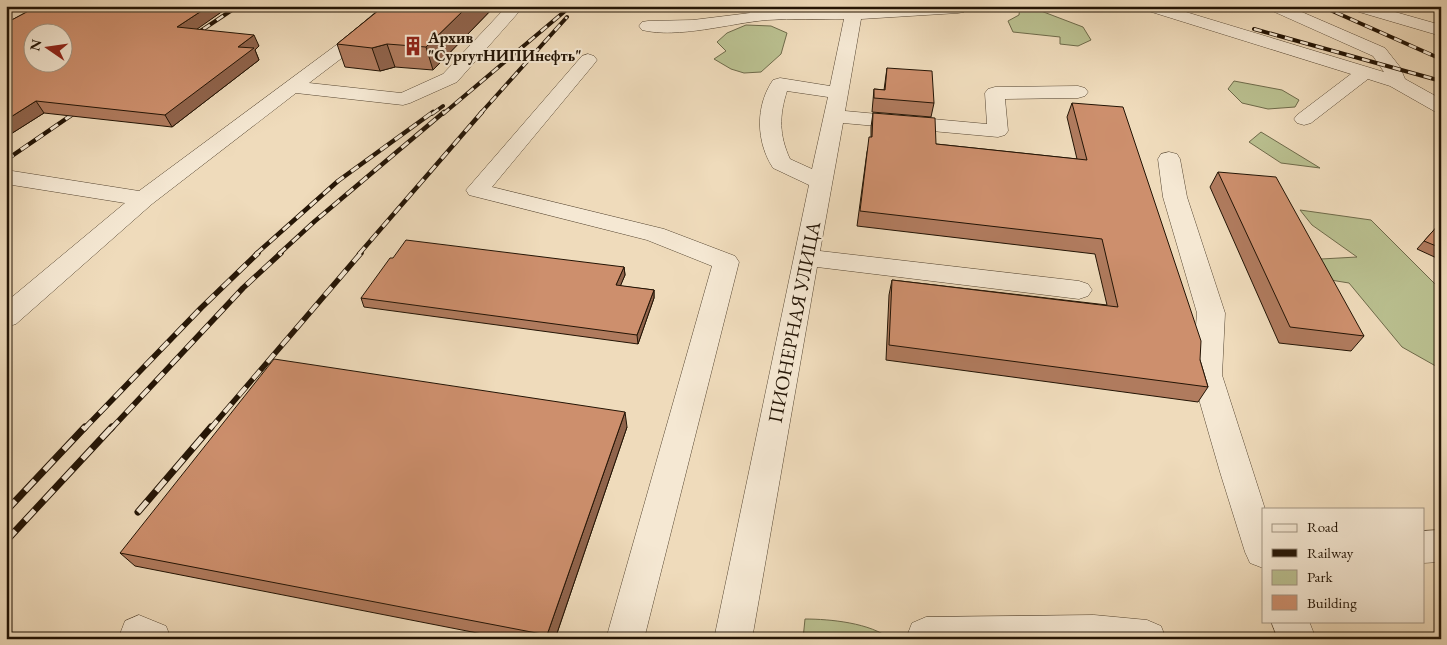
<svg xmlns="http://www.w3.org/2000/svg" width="1447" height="645" viewBox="0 0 1447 645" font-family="'EB Garamond',serif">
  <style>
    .green { fill: #bac090; stroke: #6e6a4a }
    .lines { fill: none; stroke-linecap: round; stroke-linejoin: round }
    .minor-casing { stroke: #564632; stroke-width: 1 }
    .minor { fill: #f5e8d3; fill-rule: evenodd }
    .rail-far3-casing { stroke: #231405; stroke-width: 4 }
    .rail-far2-casing { stroke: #231405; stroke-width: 4.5 }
    .rail-far1-casing { stroke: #231405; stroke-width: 5.5 }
    .rail-casing { stroke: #231405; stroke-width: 7 }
    .rail-far3 { stroke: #f5e8d3; stroke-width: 2.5; stroke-dasharray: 8; stroke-linecap: butt }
    .rail-far2 { stroke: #f5e8d3; stroke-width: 3; stroke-dasharray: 9; stroke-linecap: butt }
    .rail-far1 { stroke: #f5e8d3; stroke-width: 4; stroke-dasharray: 11; stroke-linecap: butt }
    .rail { stroke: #f5e8d3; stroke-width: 5; stroke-dasharray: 14; stroke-linecap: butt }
    .wall { fill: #b07b5e; stroke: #231405 }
    .shaded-wall { fill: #90644c; stroke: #231405 }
    .building { fill: #cd8f6d; stroke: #231405; fill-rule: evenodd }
    .labels { text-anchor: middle; stroke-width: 4; stroke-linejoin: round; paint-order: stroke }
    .far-poi-label { font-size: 16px; font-weight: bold; fill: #231405; stroke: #f5e8d3; text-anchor: start }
    .street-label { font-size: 20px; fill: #231405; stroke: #f5e8d3 }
  </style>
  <rect width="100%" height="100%" fill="#efdbbb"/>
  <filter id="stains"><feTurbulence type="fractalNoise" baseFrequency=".004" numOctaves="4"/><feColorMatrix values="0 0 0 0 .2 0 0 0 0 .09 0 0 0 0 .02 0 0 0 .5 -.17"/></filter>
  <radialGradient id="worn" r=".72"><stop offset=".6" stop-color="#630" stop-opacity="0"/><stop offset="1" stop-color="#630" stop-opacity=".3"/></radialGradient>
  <path class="green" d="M1020,6L1041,11L1083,27L1091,40L1078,46L1060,44V37L1013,32L1008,21L1019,15Z
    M746,25L771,26L787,33L781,54L761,72L744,73L731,69L714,59L726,51L717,42L727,33Z
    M1234,81L1282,90L1299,100L1295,107L1268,109L1242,103L1228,89Z
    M1261,132L1320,168L1281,163L1249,142Z
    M1300,210L1371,220L1441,290V369L1402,347L1349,283L1312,277L1303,260L1357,257L1312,225Z
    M805,619C830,619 871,623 890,639H803Z"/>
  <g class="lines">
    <defs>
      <path id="minor" d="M383,6H401L355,48L309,83L401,93L443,74L507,6H524L457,82L410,103L403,105L296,93L152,204L16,324L6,327V302L125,203L6,184V170L139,191L343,40Z
        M742,6H763L770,10L846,9L847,6H863V9L965,6L966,8L964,12L958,13L861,19L845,111L987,124L985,93L988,89L995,87L1078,86L1085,88L1088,92L1085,96L1078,98L1005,99L1008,131L1005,135L998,137L843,123L820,251L1079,281L1088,284L1092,290L1088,296L1079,299L817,267L752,639H714L809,185L773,168C756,142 755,106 773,80L780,78L830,86L844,19C819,20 793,18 767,20C731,23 678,39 642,30L639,26L642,22L648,21L693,20L750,13ZM787,91L828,97L812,169L790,159C779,135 779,116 787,91Z
        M1140,6H1166L1384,72L1373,56L1268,9L1266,6H1288L1385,48L1400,67L1405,79L1441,99V113L1434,111L1390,86L1368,79L1311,123L1304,125L1297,123L1294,119L1297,115L1351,74L1142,9Z
        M1347,6H1374L1441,25V36L1349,9Z
        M588,54L594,56L597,60L594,64L492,187L664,229L735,256L739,262L644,639H606L712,266L647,240L469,195L466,190L582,56Z
        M1169,152L1177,154L1180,159L1187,197L1225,313L1222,375L1265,509H1263V568L1250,563L1245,552L1220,472L1192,375L1197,313L1163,197L1158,159L1161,154Z
        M1441,530V562L1423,563V531Z
        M139,615L166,626L171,639H122L120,634L125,621Z
        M1094,615L1147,620L1161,626L1166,639H908L907,636L912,623L926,617Z
        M1271,621H1309L1316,639H1278Z"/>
    </defs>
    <use href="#minor" class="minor-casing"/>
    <use href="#minor" class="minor"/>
    <defs>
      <path id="rail-far3" d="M1321,6L1441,59
        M1254,29L1441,81
        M190,38L238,6
        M75,114L83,108
        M432,114L443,106
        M443,114L571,6
        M480,114L567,17"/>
      <path id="rail-far2" d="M6,160L76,112
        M256,254L338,181L433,112
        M279,254L315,221L444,112
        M359,254L482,112"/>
      <path id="rail-far1" d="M84,429L201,308L258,253
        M111,429L243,288L281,253
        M210,429L361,253"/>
      <path id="rail" d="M6,511L85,427
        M138,512L211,427
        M6,541L112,427"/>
    </defs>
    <use href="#rail-far3" class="rail-far3-casing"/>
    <use href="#rail-far2" class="rail-far2-casing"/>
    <use href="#rail-far1" class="rail-far1-casing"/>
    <use href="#rail" class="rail-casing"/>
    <use href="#rail-far3" class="rail-far3"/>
    <use href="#rail-far2" class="rail-far2"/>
    <use href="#rail-far1" class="rail-far1"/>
    <use href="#rail" class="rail"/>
  </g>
  <path class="wall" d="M38,6H230L196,29L259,46L255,50L259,60L172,127L44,113L6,137V23Z
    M384,6H495L433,70L395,67L380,71L345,67L337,44Z
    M887,68L934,103L931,117L872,112L874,89L884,90Z
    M1072,103L1200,360L1208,387L1198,402L886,360L889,295L892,280L1107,305L1095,254L857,226L867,152L871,137V127L873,113L936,144L1077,159L1067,117Z
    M1218,172L1364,336L1351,351L1279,343L1210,187Z
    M1441,222V260L1417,249Z
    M624,267L625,275L620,286L654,290V298L638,344L364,307L361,298Z
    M627,427L555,639H508L135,566L120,553Z"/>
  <path class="shaded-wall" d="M209,6H230L183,39L177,27Z
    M468,6H495L433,70L426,47Z
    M254,35L259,46L255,50L259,60L172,127L165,115L238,47Z
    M387,44L395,67L380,71L372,48Z
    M36,101L44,113L6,137V120Z
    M624,267L625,275L617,294L616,285Z
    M654,290V298L638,344L637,335Z
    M625,412L627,427L555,639H549L547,635Z"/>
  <path class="building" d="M38,6H209L177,27L254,35L238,47L254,48L165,115L36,101L6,120V23ZM32,32H62V62H32Z
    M384,6H468L426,47L387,44L372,48L337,44Z
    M887,68L932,71L934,103L874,98V89L885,90Z
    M1072,103L1123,107L1201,341L1200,360L1208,387L889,345L892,280L1118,307L1102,239L860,211L869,137H872L873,113L935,118L936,144L1087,160Z
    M1218,172L1276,177L1364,336L1290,327Z
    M1441,222V248L1424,241Z
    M406,240L624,267L616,285L654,290L637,335L361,298L390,258H393Z
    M274,359L625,412L547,635L120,553Z"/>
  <defs>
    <symbol id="building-bare" viewBox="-9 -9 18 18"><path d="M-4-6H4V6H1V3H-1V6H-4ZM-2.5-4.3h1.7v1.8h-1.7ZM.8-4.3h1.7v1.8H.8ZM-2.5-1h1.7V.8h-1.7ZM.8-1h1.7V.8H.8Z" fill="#8f2418" stroke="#f5e8d3" stroke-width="2.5" paint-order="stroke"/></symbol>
  </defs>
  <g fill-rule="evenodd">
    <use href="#building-bare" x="399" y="32" width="28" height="28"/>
  </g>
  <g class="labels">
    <g class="far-poi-label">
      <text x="428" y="43">Архив<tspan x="428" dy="18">"СургутНИПИнефть"</tspan></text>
    </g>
    <g class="street-label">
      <text transform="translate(794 322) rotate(-79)" y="7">ПИОНЕРНАЯ УЛИЦА</text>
    </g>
  </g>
  <rect width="1447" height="645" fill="none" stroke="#efdbbb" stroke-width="25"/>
  <rect x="8" y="8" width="1432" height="630" fill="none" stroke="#231405" stroke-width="2.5"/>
  <rect x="12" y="12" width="1422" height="620" fill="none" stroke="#231405"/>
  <rect x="1262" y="508" width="162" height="115" fill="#f5e8d3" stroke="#a19381"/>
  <rect x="1272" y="524" width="25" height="8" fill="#f5e8d3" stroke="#a19381"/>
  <text x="1307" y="532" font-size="15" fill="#231405">Road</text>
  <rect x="1272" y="549" width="25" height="8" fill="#231405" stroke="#a19381"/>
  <text x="1307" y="558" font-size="15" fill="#231405">Railway</text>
  <rect x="1272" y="570" width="25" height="15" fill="#bac090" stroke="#a19381"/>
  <text x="1307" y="582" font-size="15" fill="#231405">Park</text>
  <rect x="1272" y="595" width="25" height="15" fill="#cd8f6d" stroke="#a19381"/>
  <text x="1307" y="608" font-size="15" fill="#231405">Building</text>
  <g transform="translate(48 48) rotate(283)"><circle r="24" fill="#f5e8d3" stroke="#a19381"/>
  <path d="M0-4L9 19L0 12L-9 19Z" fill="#8f2418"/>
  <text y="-8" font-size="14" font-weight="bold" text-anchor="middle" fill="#231405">N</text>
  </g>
  <rect width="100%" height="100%" filter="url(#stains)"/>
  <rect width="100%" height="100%" fill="url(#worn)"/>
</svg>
